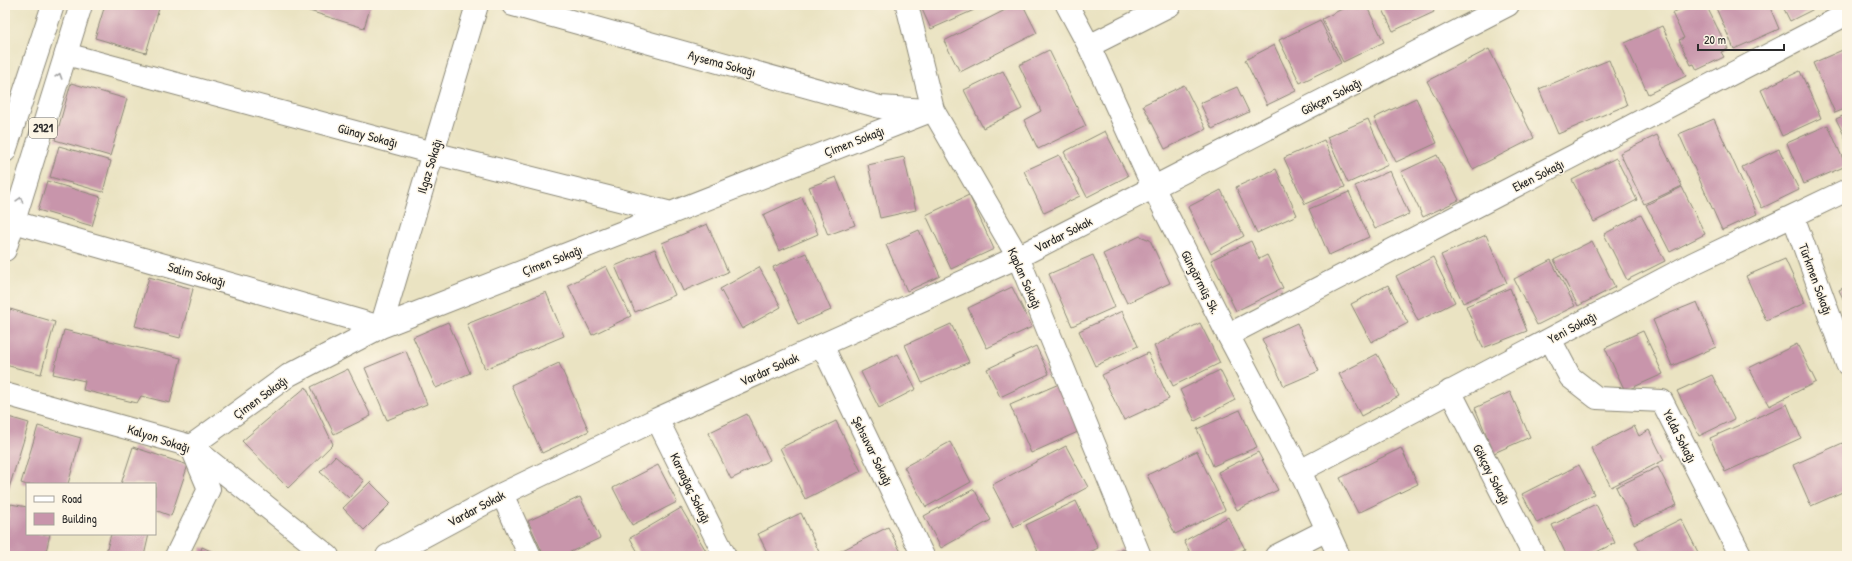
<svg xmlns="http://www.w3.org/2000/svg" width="1852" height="561" viewBox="0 0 1852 561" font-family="'Patrick Hand',sans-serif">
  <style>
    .building { fill: #c895ab }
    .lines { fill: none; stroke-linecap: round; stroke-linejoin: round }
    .minor-casing { stroke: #8a8776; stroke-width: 24 }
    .tertiary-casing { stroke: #8a8776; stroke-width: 24 }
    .primary-casing { stroke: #8a8776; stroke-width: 24 }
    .minor { stroke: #fff; stroke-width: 22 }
    .tertiary { stroke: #fff; stroke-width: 22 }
    .primary { stroke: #fff; stroke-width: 22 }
    .oneway { stroke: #a0a0a0 }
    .labels { text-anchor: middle; stroke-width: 3; stroke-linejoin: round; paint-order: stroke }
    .shield { fill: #fcf5e5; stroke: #6a6863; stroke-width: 1 }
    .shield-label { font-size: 12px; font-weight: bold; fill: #2b2b2b }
    .street-label { font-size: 13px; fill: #2b2b2b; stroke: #fcf5e5 }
  </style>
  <rect width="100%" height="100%" fill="#fcf5e5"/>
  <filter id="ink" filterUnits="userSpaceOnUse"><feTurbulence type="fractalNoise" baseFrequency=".025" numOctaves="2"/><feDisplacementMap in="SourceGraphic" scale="8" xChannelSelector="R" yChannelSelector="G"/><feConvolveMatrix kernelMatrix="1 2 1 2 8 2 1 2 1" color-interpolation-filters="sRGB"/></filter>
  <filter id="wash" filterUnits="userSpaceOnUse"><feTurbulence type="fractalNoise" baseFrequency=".012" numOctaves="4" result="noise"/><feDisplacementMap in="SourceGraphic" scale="16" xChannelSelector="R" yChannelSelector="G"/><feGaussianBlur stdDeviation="0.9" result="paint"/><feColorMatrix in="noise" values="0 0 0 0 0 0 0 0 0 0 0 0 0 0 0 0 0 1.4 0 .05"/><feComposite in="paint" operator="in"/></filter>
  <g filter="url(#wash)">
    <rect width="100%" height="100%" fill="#eae3c2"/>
    <g id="blocks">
      <path class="building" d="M105,5H160L146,53L95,38Z
        M290,5H371L364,28Z
        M920,5H971L974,10L931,29Z
        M1015,5H1023L1037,33L960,72L944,41Z
        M1350,5H1366L1384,42L1343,62L1322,19Z
        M1381,5H1431L1434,12L1393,31Z
        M1689,5H1706L1728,49L1721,52L1724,57L1697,70L1694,64L1691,65L1679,40L1684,38L1672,13Z
        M1722,5H1769L1779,29L1734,49L1716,8Z
        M1782,5H1822L1790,21Z
        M1320,20L1341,63L1300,83L1279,40Z
        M1662,26L1686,76L1648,94L1625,43Z
        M1274,45L1296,91L1267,105L1245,60Z
        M1847,48V108L1835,113L1813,63Z
        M1489,49L1534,138L1473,169L1427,81Z
        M1049,50L1086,126L1038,149L1024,120L1041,111L1019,65Z
        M1609,60L1627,105L1558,134L1539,89Z
        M1003,71L1022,109L983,128L964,90Z
        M1800,71L1821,118L1782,136L1761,90Z
        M71,83L127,99L110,156L55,140Z
        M1184,85L1206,129L1165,149L1143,105Z
        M1237,87L1249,112L1212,129L1200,103Z
        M1416,98L1437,143L1396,162L1374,118Z
        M1847,114V141L1836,119Z
        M1368,119L1388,165L1348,183L1327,137Z
        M1714,119L1757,214L1722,230L1679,134Z
        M1828,125L1846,166L1804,184L1787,143Z
        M1105,131L1128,176L1087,197L1064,152Z
        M1657,135L1682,186L1644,204L1620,153Z
        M1324,140L1345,187L1305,204L1284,158Z
        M59,146L111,161L103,192L50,177Z
        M1779,149L1799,190L1762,208L1742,167Z
        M1059,155L1080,196L1044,213L1024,171Z
        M1437,155L1459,200L1423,217L1401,172Z
        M904,157L916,210L880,218L868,165Z
        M1616,158L1637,200L1594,222L1572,180Z
        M1276,169L1297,215L1257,233L1236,187Z
        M1390,171L1409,214L1375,229L1355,186Z
        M836,177L855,225L828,235L809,187Z
        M47,181L101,197L92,226L38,210Z
        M1682,187L1705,234L1670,252L1646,205Z
        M1221,190L1244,236L1211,254L1188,207Z
        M1349,192L1369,237L1329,255L1309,209Z
        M969,195L994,249L951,269L926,215Z
        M802,197L818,234L779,251L763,215Z
        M1641,215L1665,261L1627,280L1604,234Z
        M707,224L728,272L683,291L662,243Z
        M919,230L940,276L907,291L886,245Z
        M1486,235L1507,283L1463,303L1441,255Z
        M1140,236L1150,240L1170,283L1127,303L1103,254Z
        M1251,241L1259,259L1267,255L1283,288L1236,311L1211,260Z
        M1592,241L1615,287L1578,306L1554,260Z
        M655,249L675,295L635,312L615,266Z
        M806,253L831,310L798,324L773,267Z
        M1093,255L1115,307L1072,326L1049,274Z
        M1433,257L1455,302L1418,321L1396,276Z
        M1785,259L1805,303L1766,320L1746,276Z
        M1551,260L1575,306L1537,325L1514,279Z
        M606,266L631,316L592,335L568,285Z
        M759,267L781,307L742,329L720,289Z
        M149,277L193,289L180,338L135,326Z
        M1388,285L1408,323L1371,342L1351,304Z
        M1847,286V307L1839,290Z
        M1012,287L1032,327L987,348L968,308Z
        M1510,288L1527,331L1483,348L1466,306Z
        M546,292L564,336L485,369L467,324Z
        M1697,302L1716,347L1672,366L1653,320Z
        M10,309L55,322L41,374L5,365V326Z
        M1122,311L1138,346L1095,366L1079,331Z
        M448,322L470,373L436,388L413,337Z
        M1200,323L1220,363L1173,386L1154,346Z
        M1297,323L1319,371L1284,386L1262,339Z
        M951,324L969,362L922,383L905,345Z
        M64,330L181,358L170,403L141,396L137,403L83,390L85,381L53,374Z
        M1643,331L1663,374L1625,391L1605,348Z
        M1797,344L1816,382L1769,406L1749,368Z
        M1036,346L1049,374L1000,397L987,369Z
        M406,351L427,404L387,420L365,368Z
        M1148,353L1169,399L1124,420L1102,375Z
        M898,354L916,389L879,408L861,372Z
        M1377,354L1399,396L1361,416L1339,374Z
        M559,363L589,431L542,453L511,385Z
        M348,369L371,416L334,434L311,387Z
        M1220,370L1235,400L1195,421L1180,390Z
        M1712,375L1734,419L1699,436L1677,391Z
        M1059,384L1080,431L1031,453L1010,405Z
        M306,387L333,444L288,488L242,441Z
        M1510,392L1530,437L1494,453L1475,408Z
        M1787,404L1801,438L1725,472L1710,438Z
        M1240,410L1257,447L1213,466L1197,429Z
        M747,414L770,460L731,479L708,433Z
        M5,416L29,423L5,501Z
        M836,421L861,471L805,499L780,448Z
        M38,426L81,438L68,484L27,485L21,483Z
        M1634,426L1639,436L1649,430L1664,460L1611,487L1591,448Z
        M1847,441V490L1811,506L1793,465Z
        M950,442L971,482L926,507L904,467Z
        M1066,446L1088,487L1014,527L992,485Z
        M133,447L188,465L171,516L155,510V484H121Z
        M1401,448L1418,484L1358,513L1340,478Z
        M1197,451L1225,510L1175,534L1147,475Z
        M1258,452L1278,490L1237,510L1218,472Z
        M335,456L364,481L349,498L320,472Z
        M658,465L677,502L632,525L613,488Z
        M1579,465L1594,494L1537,523L1522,494Z
        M1658,467L1677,505L1634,525L1616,487Z
        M370,482L391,503L364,530L343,508Z
        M974,489L991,520L941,548L924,516Z
        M580,497L600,538L562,556H544L528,521Z
        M1076,501L1098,548L1082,556H1040L1026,525Z
        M11,504L27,507V534H50L45,556H5V531Z
        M1596,504L1615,543L1588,556H1567L1552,525Z
        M681,508L709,556H640L630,538Z
        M801,513L819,552L811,556H769L758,534Z
        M1228,517L1245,549L1232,556H1192L1184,541Z
        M1681,519L1700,556H1642L1635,542Z
        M888,527L903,556H839L837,553Z
        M111,534H149L144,556H105Z
        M202,547L222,556H199Z
        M1122,548L1126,556H1106Z"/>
    </g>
  </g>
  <g filter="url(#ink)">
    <use href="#blocks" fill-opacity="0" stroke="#8a8776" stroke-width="1"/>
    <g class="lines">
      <defs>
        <path id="minor" d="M513,5L880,107L927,110
          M907,5L933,110L1018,257L1140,556
          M1089,46L1170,5
          M66,54L433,153L671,213
          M1793,216L1847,364
          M14,222L381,327
          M381,327L477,5
          M1228,335L1847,14
          M1550,339L1570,377L1597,398L1662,401L1741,556
          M822,345L923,556
          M1450,391L1534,556
          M5,394L191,446L328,556
          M657,419L725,556
          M1300,471L1692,264L1847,190
          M502,494L530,556
          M176,556L209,489L191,446L289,375L381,327L933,110
          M387,556L502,494L657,419L1018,257L1508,5
          M1276,556L1327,530"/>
        <path id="tertiary" d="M1067,5L1089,46L1153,187L1228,335L1300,471L1339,556"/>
        <path id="primary" d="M5,151L53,5
          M5,250L81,5"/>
      </defs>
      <use href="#minor" class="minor-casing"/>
      <use href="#tertiary" class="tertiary-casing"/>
      <use href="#primary" class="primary-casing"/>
      <use href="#minor" class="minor"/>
      <use href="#tertiary" class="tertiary"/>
      <use href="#primary" class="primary"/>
    </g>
    <defs><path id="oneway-chevron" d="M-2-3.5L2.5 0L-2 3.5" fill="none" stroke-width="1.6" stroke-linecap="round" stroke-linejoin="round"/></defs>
    <g class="oneway">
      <use href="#oneway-chevron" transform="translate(59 76) rotate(-73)"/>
      <use href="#oneway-chevron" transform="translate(20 200) rotate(-73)"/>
    </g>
  </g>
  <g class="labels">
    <rect class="shield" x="29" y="118" width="28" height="20" rx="3"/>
    <g class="shield-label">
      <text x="43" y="132">2921</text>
    </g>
    <g class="street-label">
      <text transform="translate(722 63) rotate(15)" y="5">Aysema Sokağı</text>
      <text transform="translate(1331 96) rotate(-27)" y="5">Gökçen Sokağı</text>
      <text transform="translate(368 135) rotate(15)" y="5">Günay Sokağı</text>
      <text transform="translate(854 141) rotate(-21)" y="5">Çimen Sokağı</text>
      <text transform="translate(429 166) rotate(-73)" y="5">Ilgaz Sokağı</text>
      <text transform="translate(1538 175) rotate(-27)" y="5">Eken Sokağı</text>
      <text transform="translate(1063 234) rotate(-27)" y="5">Vardar Sokak</text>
      <text transform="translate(552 260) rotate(-21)" y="5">Çimen Sokağı</text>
      <text transform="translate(197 274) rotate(16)" y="5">Salim Sokağı</text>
      <text transform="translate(1025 278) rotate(66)" y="5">Kaplan Sokağı</text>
      <text transform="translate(1816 279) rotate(70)" y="5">Türkmen Sokağı</text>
      <text transform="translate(1201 282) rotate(63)" y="5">Güngörmüş Sk.</text>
      <text transform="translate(1572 327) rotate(-28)" y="5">Yeni Sokağı</text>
      <text transform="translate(769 369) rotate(-24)" y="5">Vardar Sokak</text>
      <text transform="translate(260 397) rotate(-36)" y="5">Çimen Sokağı</text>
      <text transform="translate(1680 436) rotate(63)" y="5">Yelda Sokağı</text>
      <text transform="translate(159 438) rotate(18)" y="5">Kalyon Sokağı</text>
      <text transform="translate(873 451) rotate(64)" y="5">Şehsuvar Sokağı</text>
      <text transform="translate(1492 474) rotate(63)" y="5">Gökçay Sokağı</text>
      <text transform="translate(691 488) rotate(64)" y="5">Karaağaç Sokağı</text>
      <text transform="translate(476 508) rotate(-28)" y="5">Vardar Sokak</text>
    </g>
  </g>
  <rect width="1852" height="561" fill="none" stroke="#fcf5e5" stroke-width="20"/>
  <rect x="26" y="483" width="130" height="52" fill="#fcf5e5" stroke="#a8a49b"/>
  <rect x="34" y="496" width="20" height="6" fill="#ffffff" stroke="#a8a49b"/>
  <text x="62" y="503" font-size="12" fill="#2b2b2b">Road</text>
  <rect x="34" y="513" width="20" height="12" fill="#c895ab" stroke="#a8a49b"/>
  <text x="62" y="523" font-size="12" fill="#2b2b2b">Building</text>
  <path d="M1698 44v6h86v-6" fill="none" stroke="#2b2b2b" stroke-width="2"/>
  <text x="1704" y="44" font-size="12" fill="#2b2b2b" stroke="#fcf5e5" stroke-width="3" paint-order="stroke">20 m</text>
</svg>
